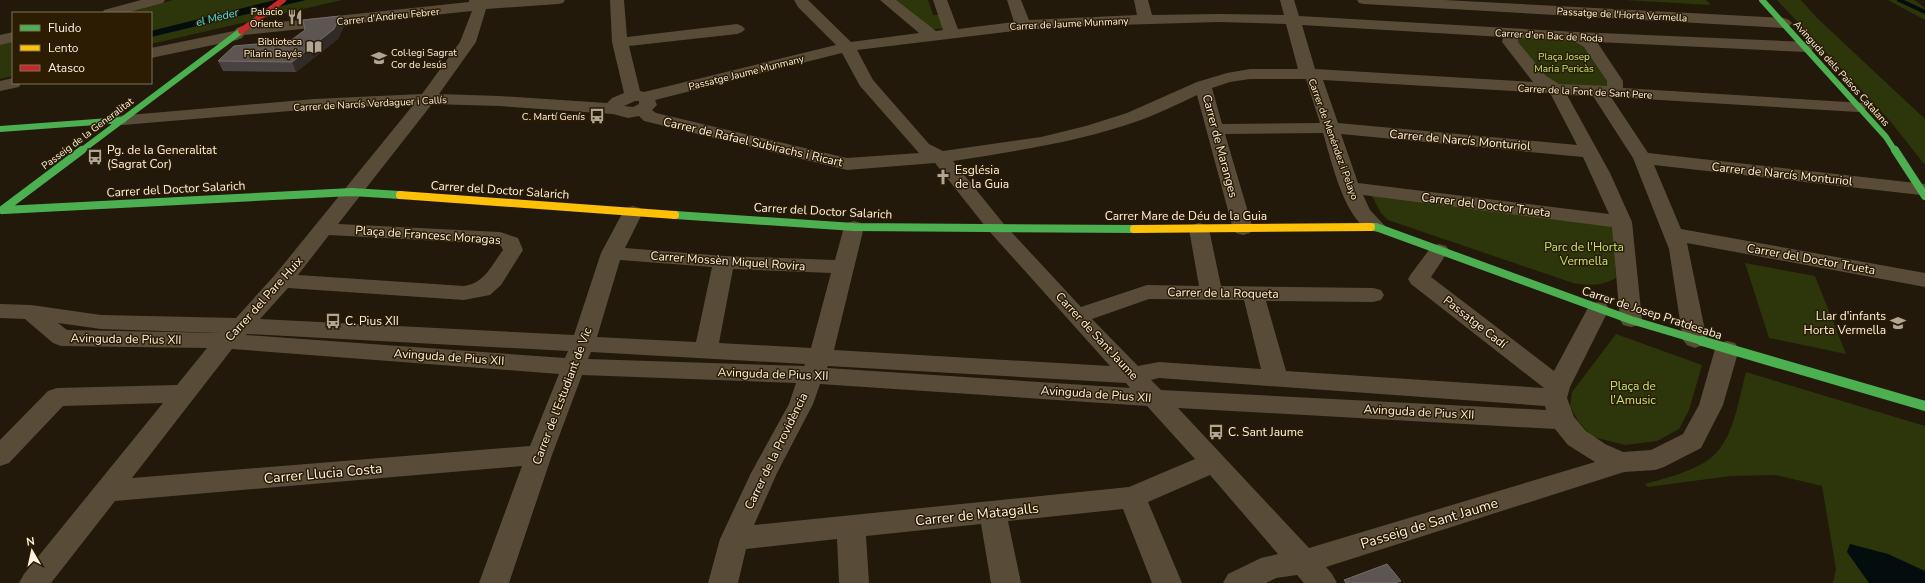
<svg xmlns="http://www.w3.org/2000/svg" width="1925" height="583" viewBox="0 0 1925 583" font-family="'Nunito Sans',sans-serif">
  <style>
    .green { fill: #2c360a }
    .water { fill: #030d0e }
    .lines { fill: none; stroke-linecap: round; stroke-linejoin: round }
    .stream { stroke: #030d0e; stroke-width: 4 }
    .street { fill: #584c39; fill-rule: evenodd }
    .fast-far2 { stroke: #4caf50; stroke-width: 6 }
    .fast-far1 { stroke: #4caf50; stroke-width: 8 }
    .fast { stroke: #4caf50; stroke-width: 10 }
    .slow { stroke: #ffc107; stroke-width: 8 }
    .jam { stroke: #c62828; stroke-width: 6 }
    .wall { fill: #494240 }
    .shaded-wall { fill: #322a24 }
    .building { fill: #5d5552; stroke: #766d68 }
    .labels { text-anchor: middle; stroke-width: 3; stroke-linejoin: round; paint-order: stroke }
    .far-poi-label { font-size: 10px; fill: #fcf1e2; stroke: #2b1c02; text-anchor: end }
    .far-street-label { font-size: 10px; fill: #fcf1e2; stroke: #2b1c02 }
    .far-park-label { font-size: 10px; fill: #c1e769; stroke: #2b1c02 }
    .far-water-label { font-size: 11px; font-style: italic; fill: #48e5ef; stroke: #2b1c02 }
    .street-label { font-size: 12px; fill: #fcf1e2; stroke: #2b1c02 }
    .poi-label { font-size: 12px; fill: #fcf1e2; stroke: #2b1c02; text-anchor: start }
    .park-label { font-size: 12px; fill: #c1e769; stroke: #2b1c02 }
    .near-street-label { font-size: 14px; fill: #fcf1e2; stroke: #2b1c02 }
  </style>
  <rect width="100%" height="100%" fill="#22190b"/>
  <path class="green" d="M173,0H342L151,44V13H127Z
    M893,0H928L933,15H942L947,28L925,30Z
    M1624,0H1706L1711,5Z
    M1777,0H1801L1816,17L1925,119V165L1890,121Z
    M1888,0H1914L1925,8V20Z
    M1522,36L1567,39L1583,43L1610,86L1604,88L1550,83L1517,43V38Z
    M13,40V76L0,79V43Z
    M1371,194L1613,226L1616,278C1601,286 1590,286 1573,283L1388,220L1381,213Z
    M1745,263L1815,276L1846,354L1769,338Z
    M1616,334L1702,365L1689,410L1679,429L1657,441L1625,445L1593,437L1578,421L1570,406L1572,392Z
    M1746,372L1925,426V583H1833L1836,569L1822,486L1776,475L1730,476L1648,487L1645,484C1667,478 1703,469 1718,451C1735,430 1739,398 1746,372Z"/>
  <path class="water" d="M275,0H306L151,37V31Z
    M1850,544L1888,554L1925,571V583H1869L1847,552Z"/>
  <g class="lines">
    <path class="stream" d="M1899,0L1925,12"/>
    <path class="street" d="M141,0H165L163,3L126,13H102L104,10Z
      M469,0H565L563,3L558,4L486,9L476,42L439,94L499,96L607,103L612,98L624,93L612,42L610,0H624L627,37L737,24L742,26L745,29L742,32L737,34L629,46L640,91L644,92L836,45L798,7L794,0H808L851,42L919,33L880,0H896L936,31L943,30L933,0H947L958,29L1014,22L1007,0H1021L1029,20L1137,15L1134,0H1148L1152,15L1219,14L1284,15L1280,0H1294L1299,16L1577,32L1806,42L1812,44L1814,47L1812,50L1806,52L1597,42L1623,81V88L1864,103L1867,107L1864,111L1858,112L1611,97L1648,153L1925,184V194L1921,195L1654,165L1681,229L1925,273V287L1687,243L1707,340L1703,345L1695,348L1687,345L1683,340L1669,249L1633,158L1593,96L1567,95L1610,173L1632,222L1642,320L1639,325L1631,327L1623,325L1620,320L1612,227L1363,195L1370,210L1386,227L1383,231C1348,240 1331,158 1323,133L1225,134L1253,229L1250,233L1243,235L1236,233L1233,229L1197,95C1178,104 1158,114 1138,121C1078,142 1016,151 953,161L1003,223L1081,307L1147,285L1199,286L1189,229L1192,225L1199,223L1206,225L1209,229L1221,286L1373,288L1381,290L1384,295L1381,300L1373,302L1266,301L1286,371L1544,388L1411,284L1408,279L1411,274L1432,246L1439,244L1446,246L1449,250L1431,277L1554,371L1590,304L1598,302L1606,304L1609,309L1570,387L1567,398L1574,417L1586,431L1605,444L1623,452L1651,450L1683,434L1699,405L1715,349L1719,343L1727,341L1735,343L1739,349L1723,405L1701,448L1664,467L1655,470L1624,472L1326,567L1332,574L1337,583H1304L1297,575L1276,578L1266,583H1223L1228,574L1261,558L1278,554L1210,475L1148,502L1182,583H1152L1123,509L1008,521L1021,583H991L981,524L866,536L869,583H839L837,539L746,549L738,583H708L720,539L751,473L789,404L796,383L582,375L552,455L509,583H479L522,466L115,501L51,583H19L24,574L163,403L63,406L9,463L0,466V440L48,391L57,388L177,385L207,348L61,346L53,343L25,319L0,318V304L31,305L101,315L236,318L274,276L414,104L314,109L123,125L117,124L114,120L117,116L314,99L422,94L460,42L472,11L244,35L242,38L237,40L151,58V48L234,31L237,28L242,26L469,2ZM1219,22L1286,24L1298,69H1250L1227,73L1197,82L1127,113L1086,126L1041,137L943,151L929,144L873,80L857,50L1023,30L1082,26ZM1302,25L1503,37L1502,42L1533,82L1315,69ZM1518,38L1574,41L1584,47L1607,81V86L1559,84L1546,76L1518,42ZM842,53L860,86L919,153L847,158L656,113L652,110L657,105L655,100ZM1250,79H1306L1320,123L1222,124L1212,88L1230,82ZM1323,80L1550,93L1577,145L1338,123ZM635,101H639V104L633,107L624,106ZM432,104L499,106L613,114L628,118L639,116L644,121L847,170L935,163L989,231L1110,366L834,350L864,227L861,223L854,221L847,223L844,227L835,260L724,256L625,248L643,212L640,208L633,206L626,208L623,212L601,253L574,335L260,319L288,288L464,300L490,295L501,285L523,250L518,238L500,232L338,224ZM1341,134L1583,157L1609,214L1358,183ZM329,235L497,244L501,246L503,250C491,266 485,283 464,286L298,275ZM620,260L712,267L696,342L597,337ZM733,269L831,273L811,348L719,343ZM1149,299L1244,300L1261,369L1159,362L1138,366L1092,319ZM58,323L101,329L221,333L67,330ZM247,334L568,351L565,358L246,335ZM232,349L559,374L530,446L132,478ZM591,352L805,364L804,366L588,359ZM828,366L1126,383L1130,388L827,368ZM1159,378L1545,406L1546,410L1161,390L1151,380ZM820,384L1147,406L1195,459L1129,487L754,525L777,473L813,404ZM1178,408L1555,429L1568,445L1595,462L1309,548Z
      M1357,0H1444L1784,18L1789,20L1792,23L1789,26L1784,28L1364,4L1359,3Z
      M13,32V42L0,45V35Z
      M13,78V83H21L19,87L0,91V81Z"/>
    <path class="fast-far2" d="M1762,0L1886,137L1895,151
      M0,129L123,120
      M81,151L241,31"/>
    <path class="fast-far1" d="M1895,150L1925,196
      M2,210L82,150
      M4,210L352,192L400,195
      M675,215L854,227L1134,229
      M1371,227H1376L1631,320L1705,342"/>
    <path class="fast" d="M1702,341L1925,406"/>
    <path class="slow" d="M400,195L675,215
      M1134,229L1371,227"/>
    <path class="jam" d="M241,31L283,0"/>
  </g>
  <path class="wall" d="M344,26L338,39L296,72L223,71L218,61Z"/>
  <path class="shaded-wall" d="M340,16L344,26L338,39L296,72L292,62Z"/>
  <path class="building" d="M340,16L334,29L292,62L218,61L234,46L290,41L305,30L303,20Z
    M1387,564L1401,581L1395,583H1346L1344,580Z"/>
  <defs>
    <symbol id="restaurant-bare" viewBox="-9 -9 18 18"><path d="M-5-6h1v4h1v-4h1v4h1v-4h1v5L-1.5 .5V6h-2V.5L-5-1ZM5-6V6H3V1.5H1.5Q1.5-4 5-6Z" fill="#b0a597" stroke="#2b1c02" stroke-width="2.5" paint-order="stroke"/></symbol>
    <symbol id="library-bare" viewBox="-9 -9 18 18"><path d="M-6-4Q-3-5.5-.7-3.5V5Q-3 3-6 4ZM6-4Q3-5.5 .7-3.5V5Q3 3 6 4Z" fill="#b0a597" stroke="#2b1c02" stroke-width="2.5" paint-order="stroke"/></symbol>
    <symbol id="school-bare" viewBox="-9 -9 18 18"><path d="M0-5L7-2L0 1L-7-2ZM-4 1L0 2.5L4 1V4Q0 6-4 4Z" fill="#b0a597" stroke="#2b1c02" stroke-width="2.5" paint-order="stroke"/></symbol>
    <symbol id="bus-bare" viewBox="-9 -9 18 18"><path d="M-5-6H5V4H4V6H2V4H-2V6H-4V4H-5ZM-3.5-4V0h7V-4ZM-3.5 1.2v1.5H-2V1.2ZM2 1.2v1.5H3.5V1.2Z" fill="#b0a597" stroke="#2b1c02" stroke-width="2.5" paint-order="stroke"/></symbol>
    <symbol id="church-bare" viewBox="-9 -9 18 18"><path d="M-1.2-6h2.4v3.5h3.3v2.4h-3.3V6h-2.4V-.1h-3.3v-2.4h3.3Z" fill="#b0a597" stroke="#2b1c02" stroke-width="2.5" paint-order="stroke"/></symbol>
  </defs>
  <g fill-rule="evenodd">
    <use href="#restaurant-bare" x="284" y="6" width="22" height="22"/>
    <use href="#library-bare" x="303" y="36" width="22" height="22"/>
    <use href="#school-bare" x="368" y="47" width="22" height="22"/>
    <use href="#bus-bare" x="586" y="105" width="22" height="22"/>
    <use href="#bus-bare" x="84" y="146" width="22" height="22"/>
    <use href="#church-bare" x="932" y="166" width="22" height="22"/>
    <use href="#bus-bare" x="322" y="310" width="22" height="22"/>
    <use href="#school-bare" x="1887" y="312" width="22" height="22"/>
    <use href="#bus-bare" x="1205" y="421" width="22" height="22"/>
  </g>
  <g class="labels">
    <g class="far-poi-label">
      <text x="283" y="15">Palacio<tspan x="283" dy="12">Oriente</tspan></text>
      <text x="302" y="45">Biblioteca<tspan x="302" dy="12">Pilarin Bayés</tspan></text>
      <text x="391" y="56" text-anchor="start">Col·legi Sagrat<tspan x="391" dy="12">Cor de Jesús</tspan></text>
      <text x="585" y="120">C. Martí Genís</text>
    </g>
    <g class="far-street-label">
      <text transform="translate(1622 14) rotate(3)" y="4">Passatge de l'Horta Vermella</text>
      <text transform="translate(388 16) rotate(-6)" y="4">Carrer d'Andreu Febrer</text>
      <text transform="translate(1069 23) rotate(-3)" y="4">Carrer de Jaume Munmany</text>
      <text transform="translate(1549 35) rotate(3)" y="4">Carrer d'en Bac de Roda</text>
      <text transform="translate(746 72) rotate(-14)" y="4">Passatge Jaume Munmany</text>
      <text transform="translate(1842 73) rotate(48)" y="4">Avinguda dels Països Catalans</text>
      <text transform="translate(1585 91) rotate(3)" y="4">Carrer de la Font de Sant Pere</text>
      <text transform="translate(370 103) rotate(-3)" y="4">Carrer de Narcís Verdaguer i Callís</text>
      <text transform="translate(87 133) rotate(-37)" y="4">Passeig de la Generalitat</text>
      <text transform="translate(1334 139) rotate(70)" y="4">Carrer de Menéndez i Pelayo</text>
    </g>
    <g class="far-park-label">
      <text x="1564" y="60">Plaça Josep<tspan x="1564" dy="12">Maria Pericàs</tspan></text>
    </g>
    <g class="far-water-label">
      <text transform="translate(217 17) rotate(-14)" y="4">el Mèder</text>
    </g>
    <g class="street-label">
      <text transform="translate(1460 140) rotate(5)" y="4">Carrer de Narcís Monturiol</text>
      <text transform="translate(753 142) rotate(13)" y="4">Carrer de Rafael Subirachs i Ricart</text>
      <text transform="translate(1220 146) rotate(75)" y="4">Carrer de Maranges</text>
      <text transform="translate(1782 174) rotate(6)" y="4">Carrer de Narcís Monturiol</text>
      <text transform="translate(176 189) rotate(-3)" y="4">Carrer del Doctor Salarich</text>
      <text transform="translate(500 190) rotate(4)" y="4">Carrer del Doctor Salarich</text>
      <text transform="translate(1486 205) rotate(7)" y="4">Carrer del Doctor Trueta</text>
      <text transform="translate(823 211) rotate(3)" y="4">Carrer del Doctor Salarich</text>
      <text x="1186" y="220">Carrer Mare de Déu de la Guia</text>
      <text transform="translate(428 235) rotate(4)" y="4">Plaça de Francesc Moragas</text>
      <text transform="translate(1811 259) rotate(10)" y="4">Carrer del Doctor Trueta</text>
      <text transform="translate(728 261) rotate(4)" y="4">Carrer Mossèn Miquel Rovira</text>
      <text transform="translate(1223 293) rotate(1)" y="4">Carrer de la Roqueta</text>
      <text transform="translate(264 299) rotate(-48)" y="4">Carrer del Pare Huix</text>
      <text transform="translate(1652 313) rotate(18)" y="4">Carrer de Josep Pratdesaba</text>
      <text transform="translate(1475 322) rotate(38)" y="4">Passatge Cadí</text>
      <text transform="translate(1097 336) rotate(47)" y="4">Carrer de Sant Jaume</text>
      <text transform="translate(126 339) rotate(1)" y="4">Avinguda de Pius XII</text>
      <text transform="translate(449 357) rotate(4)" y="4">Avinguda de Pius XII</text>
      <text transform="translate(773 374) rotate(2)" y="4">Avinguda de Pius XII</text>
      <text transform="translate(1096 394) rotate(4)" y="4">Avinguda de Pius XII</text>
      <text transform="translate(562 396) rotate(-69)" y="4">Carrer de l'Estudiant de Vic</text>
      <text transform="translate(1419 412) rotate(3)" y="4">Avinguda de Pius XII</text>
      <text transform="translate(776 451) rotate(-64)" y="4">Carrer de la Providència</text>
    </g>
    <g class="poi-label">
      <text x="107" y="154">Pg. de la Generalitat<tspan x="107" dy="14">(Sagrat Cor)</tspan></text>
      <text x="955" y="174">Església<tspan x="955" dy="14">de la Guia</tspan></text>
      <text x="1886" y="320" text-anchor="end">Llar d'infants<tspan x="1886" dy="14">Horta Vermella</tspan></text>
      <text x="345" y="325">C. Pius XII</text>
      <text x="1228" y="436">C. Sant Jaume</text>
    </g>
    <g class="park-label">
      <text x="1584" y="251">Parc de l'Horta<tspan x="1584" dy="14">Vermella</tspan></text>
      <text x="1633" y="390">Plaça de<tspan x="1633" dy="14">l'Amusic</tspan></text>
    </g>
    <g class="near-street-label">
      <text transform="translate(323 473) rotate(-5)" y="5">Carrer Llucia Costa</text>
      <text transform="translate(977 514) rotate(-6)" y="5">Carrer de Matagalls</text>
      <text transform="translate(1429 523) rotate(-17)" y="5">Passeig de Sant Jaume</text>
    </g>
  </g>
  <rect x="12" y="12" width="140" height="72" fill="#2b1c02" stroke="#7f715c"/>
  <rect x="20" y="25" width="20" height="6" fill="#4caf50" stroke="#7f715c"/>
  <text x="48" y="32" font-size="12" fill="#fcf1e2">Fluido</text>
  <rect x="20" y="45" width="20" height="6" fill="#ffc107" stroke="#7f715c"/>
  <text x="48" y="52" font-size="12" fill="#fcf1e2">Lento</text>
  <rect x="20" y="65" width="20" height="6" fill="#c62828" stroke="#7f715c"/>
  <text x="48" y="72" font-size="12" fill="#fcf1e2">Atasco</text>
  <g transform="translate(32 551) rotate(351)" stroke="#2b1c02" stroke-width="3" paint-order="stroke">
  <path d="M0-3L7 15L0 10L-7 15Z" fill="#fcf1e2"/>
  <text y="-6" font-size="11" font-weight="bold" text-anchor="middle" fill="#fcf1e2">N</text>
  </g>
</svg>
